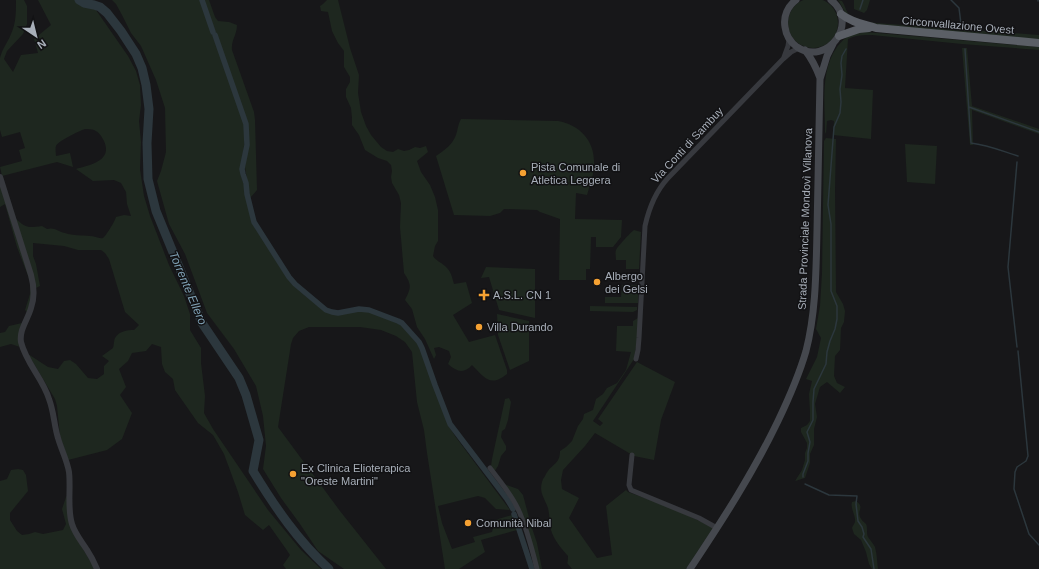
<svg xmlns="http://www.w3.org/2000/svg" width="1039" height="569" viewBox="0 0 1039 569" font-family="Helvetica,sans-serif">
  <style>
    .green { fill: #1e271f }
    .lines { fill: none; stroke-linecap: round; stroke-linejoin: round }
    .stream { stroke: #2c373d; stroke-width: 1.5 }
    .canal { stroke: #2c373d; stroke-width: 5.5 }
    .river { stroke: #2c373d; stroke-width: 9 }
    .minor { stroke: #37393e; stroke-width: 5 }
    .tertiary { stroke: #37393e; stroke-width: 6 }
    .secondary { stroke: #45484e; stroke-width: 7 }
    .trunk { stroke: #5b5f66; stroke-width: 8 }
    .poi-dot { fill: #f5a132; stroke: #121214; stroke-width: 1.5 }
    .labels { text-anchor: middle; stroke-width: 3; stroke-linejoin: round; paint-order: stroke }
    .street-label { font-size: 11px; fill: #a8afb9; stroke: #121214 }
    .poi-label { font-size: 11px; fill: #a8afb9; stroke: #121214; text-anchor: start }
    .water-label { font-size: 12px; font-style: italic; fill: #7fa0b4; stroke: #121214 }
  </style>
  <rect width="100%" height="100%" fill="#171719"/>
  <path class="green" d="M788 23a25 25 0 1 1 50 0a25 25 0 1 1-50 0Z
    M16,0H24L27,6V24L23,34L7,51L4,59L13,72L21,55L38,53L34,39L51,25L38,0H75L82,4L89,5L96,10L128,56L136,71L140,85L141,105L139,121L141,142L140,169L144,196L150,216L169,265L184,296L190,314V330L201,348V363L205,396L204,413L213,429L268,510L301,550L321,569H286L283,565L290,555L286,549L269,525L263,530L245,515L238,492L224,454L213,435L198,423L175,390L173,379L165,372L162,364L161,347L152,344L146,351L132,353L128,361L119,369L126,387L120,395L132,413L122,439L107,450L68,460L60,436L57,406L55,399L28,354L48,367L58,369L64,361L70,360L76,364L88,378L97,379L104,374V366L109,361L102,356L113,348C114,345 114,340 115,338C119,331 127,330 134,330L139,325L125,312L109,259L105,253L101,250H78L64,246L33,243V256L36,264L40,286L36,288L15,218C26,228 27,228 42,226L47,229C55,227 57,231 65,233C73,236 82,235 90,236C94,236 99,239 103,238C106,236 115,221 116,217L124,215L131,216L127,204L126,192L121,183L114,180L93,181L76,169C90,165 113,161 104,141C102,137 99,132 94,130C92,129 88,129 85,129C79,131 58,141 56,146C55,149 56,153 56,156L70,153L73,167L57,162L2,176L0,167L22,161L19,150L25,148L20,132L2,137L0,130V58C2,49 8,42 11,34C16,23 16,13 16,0Z
    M112,0H200L245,125L244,146L240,172L244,185L245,194L252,221L255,227L289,281L297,289L323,310L330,313L335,314L357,311L368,312L376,314L401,325L417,343L421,349L448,425L455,436L510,510L496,509L485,498L478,496L438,506L442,523L452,549L475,542L473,537L492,532L495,520L512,515L517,530L481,540L485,552L459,569H445L427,453L424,430L417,402L412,352L405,342L396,336L381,330L360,327H309L299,331L293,338L291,344L278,427L340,511L386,569H344L318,551L300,524L281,498L263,469L266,446L263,416L256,386L234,349L207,313L185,254L169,224L157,181L161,171L166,152L165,108L156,80L141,46L131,33L122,15L116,4Z
    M204,0H209L215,17L218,21L229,22L237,25C237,35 231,40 232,50L254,112L255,120L257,190L250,198L245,167L248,145L247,122Z
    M327,0H338L350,48L359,75L358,93L361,112L366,126L371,135L381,147L387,151L393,152L398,149L404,151L409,150L415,147L420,148L426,146L428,152L417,161L421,172L430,185L435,197L438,210V241L435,246L433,256C436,261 441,262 445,266C451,271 452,277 454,284L466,282L472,303L453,315L469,342L495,335L507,370V374C490,388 484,377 472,365C464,374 457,372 448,364L451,357L449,351L439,347L434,348L436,355L434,359L425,339L417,327L412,309L405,300C411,288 412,285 404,273L400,227L401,203L399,195L392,183L391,177L392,171L391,165L387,161L378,158L365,150L359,135L352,125V118L351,108L346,97V89L350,82V77L344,67V51L338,43L332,31L328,12L321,11L320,6L323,4Z
    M838,0L842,1C845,5 846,12 850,16C857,21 868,22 876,23L1039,35V40L885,26C875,25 856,23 848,16C845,13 841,4 838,0Z
    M854,0H870L867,10L864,13L854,9Z
    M866,32L1039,47V50L962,44L872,35C864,35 855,35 848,39L845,88L873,90L871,139L833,135L834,121L831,120L827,121L826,134L825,132C825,104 820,71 837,47C842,41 846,36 854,34C857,33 862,32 866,32Z
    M962,48H967L972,106L1039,129V134L972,110L973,145H970Z
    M461,119L558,121C580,125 595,141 594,164C594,175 590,185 587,195L576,193L575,219L622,220L621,237L613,247H596V237H591L590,269H586V280H559L560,219L540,212L537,210L504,209L500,213L490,216L454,215L436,156C445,150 452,145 456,135C458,129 458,124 461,119Z
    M826,138L836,139L835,190L836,292L843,304L845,311L844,322L841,328L840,350L835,356L834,376L837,383L845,387L840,393L827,382L820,387L815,404L817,417L814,429V445L810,454V463L805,478L795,481L802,470L805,460V453L807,448V443L801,432V428L807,425L810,421V412L809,394L812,381L806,379L817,357L821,338L816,329L820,306L822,273L824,141Z
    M905,144L937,146L935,184L907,182Z
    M0,185L31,283L32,296L27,312L25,310L30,294V281L17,247L5,204L0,207Z
    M634,230L641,232L639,269H626V260H616C616,257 615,253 616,250C618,246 630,233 634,230Z
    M486,267L535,269V318L499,310L489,277L481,278Z
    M622,285H638V303H605V297H621Z
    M590,306L637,307V310L633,312L590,311Z
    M497,314L529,321V361L510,370L498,335Z
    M638,318L637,341L634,359L593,421L600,426L603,423L598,419L637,362L675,382L661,420L654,460L634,456L595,433L585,446L563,470L561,480L562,489L579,498L569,518L597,558L612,555L606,506L626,490L628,492C657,502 686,513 713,528L686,569H572C565,560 568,567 568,556C561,548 554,540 551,530C549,523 550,515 548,508C544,497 538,492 543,479C545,477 546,473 548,471C554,463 560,463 560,451L566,447L572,441L578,426L583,419L584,414L593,410L596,399L603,394L607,388L617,383L626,370L631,352L616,351L617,326H633V321Z
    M22,323L20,347L11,344L0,347V333L5,332L9,326Z
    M509,398L511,402L508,420L505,429L502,431L501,437L506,446V450L501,456L498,466L494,472L491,466L492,459L505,399Z
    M18,469L23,470L26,475L28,491L10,513V520L17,531L22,535L29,534L35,532L43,534L63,530L66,524L62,509L66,497L68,495L77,539L95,569H0V481L7,479L11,470Z
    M504,484L518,489L523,495L531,525L537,543L542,569H539L531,542Z
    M856,501C865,507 857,510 860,517C861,520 864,522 866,524C868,528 866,533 868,537C870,540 873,543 875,547C877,554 877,562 878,569H872L869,564L866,552L861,540L854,534L852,528C852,528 855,522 855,522C856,515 850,509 852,502Z"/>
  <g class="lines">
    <path class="stream" d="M951,0L959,8L961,24
      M1038,0V1
      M860,9L863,0
      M965,49L971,143C988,145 1002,151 1018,156
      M969,107L1039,132
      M1017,162L1008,267L1017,347
      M1018,351L1028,456L1026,461L1017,467L1015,472L1014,489L1029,534L1039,545
      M803,477V474L808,461V453L810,442L807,432L813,420V402L814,389L826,364L827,352L830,341L835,329L837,319V306L831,291V224L828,205L834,127L840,113L841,102L840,89L842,75L841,63L842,56L846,49
      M805,484L829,495L857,496L856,504L858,521L862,527L864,534L863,537L871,549L874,569"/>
    <path class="canal" d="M202,0L213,32
      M215,35L246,124L247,145L242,169L243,174L246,183L247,194L254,222L289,277L295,284L326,310L332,312L338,313L359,309L369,310L398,321L402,323L419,342L422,348L435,385L450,424L507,499L513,509
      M514,514L532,569"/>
    <path class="river" d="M79,0L84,3L94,5L100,7L107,13L121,31L136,54L142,68L146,85L149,109L147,143L148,179L156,211L202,323L239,378L246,395L259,440L253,471C275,507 298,541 329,569"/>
    <path class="minor" d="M784,57L788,46L789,39
      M636,359L638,350L639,338L645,226C649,208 655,192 668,178L783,59L791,52L799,48
      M632,455L629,485L631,490L699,518L717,528
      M490,468C500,481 511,494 518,509C527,528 532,549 537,569"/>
    <path class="tertiary" d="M0,177L31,275C34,286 35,297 31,308C28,319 19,330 21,342C26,363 43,379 49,399C54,412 54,425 58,438C61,449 67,460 69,472C71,489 67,508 72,524C75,534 82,542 87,550C91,556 94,562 97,569"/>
    <path class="secondary" d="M796,0C788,6 783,16 785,27C786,35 790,42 797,47C827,67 860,23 831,0
      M805,50C812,59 816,67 820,78
      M690,569C722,521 753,473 778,421C789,398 799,375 806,351C816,312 816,271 817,231C818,180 819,130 820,79L827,56L833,44"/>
    <path class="trunk" d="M841,14C851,22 863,24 876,28L1039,43
      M839,36L859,29L869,28"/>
  </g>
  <g class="poi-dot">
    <circle cx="523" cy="173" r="4"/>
    <circle cx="597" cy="282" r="4"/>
    <path d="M482 289h4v4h4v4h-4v4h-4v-4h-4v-4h4z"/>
    <circle cx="479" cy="327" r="4"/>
    <circle cx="293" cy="474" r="4"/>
    <circle cx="468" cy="523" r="4"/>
  </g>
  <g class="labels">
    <g class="street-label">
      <text transform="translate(958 25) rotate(5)" y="4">Circonvallazione Ovest</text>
      <text transform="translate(687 145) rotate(-47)" y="4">Via Conti di Sambuy</text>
      <text transform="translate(805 219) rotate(-88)" y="4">Strada Provinciale Mondovì Villanova</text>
    </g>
    <g class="poi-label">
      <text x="531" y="171">Pista Comunale di<tspan x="531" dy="13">Atletica Leggera</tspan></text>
      <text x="605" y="280">Albergo<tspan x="605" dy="13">dei Gelsi</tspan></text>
      <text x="493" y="299">A.S.L. CN 1</text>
      <text x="487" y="331">Villa Durando</text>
      <text x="301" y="472">Ex Clinica Elioterapica<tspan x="301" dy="13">"Oreste Martini"</tspan></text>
      <text x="476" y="527">Comunità Nibal</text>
    </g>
    <g class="water-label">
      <text transform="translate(188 288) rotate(67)" y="4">Torrente Ellero</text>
    </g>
  </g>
  <g transform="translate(36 36) rotate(145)" stroke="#121214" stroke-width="3" paint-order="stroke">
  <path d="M0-3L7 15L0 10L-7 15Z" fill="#a8afb9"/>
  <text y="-6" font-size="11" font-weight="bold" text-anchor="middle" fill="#a8afb9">N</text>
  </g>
</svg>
